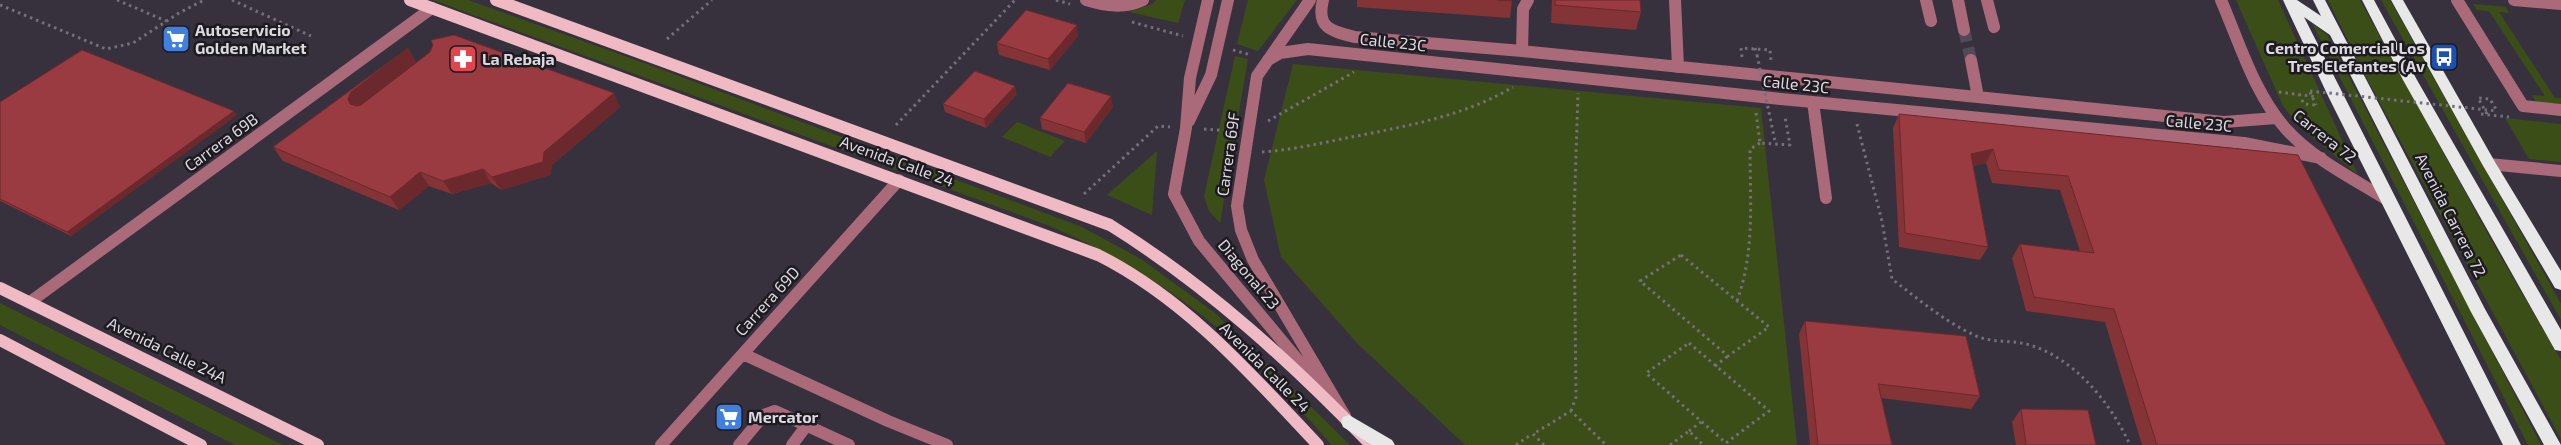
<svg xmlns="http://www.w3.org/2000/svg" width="2561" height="445" viewBox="0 0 2561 445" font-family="'Exo 2',sans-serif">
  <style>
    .green { fill: #3c4e17 }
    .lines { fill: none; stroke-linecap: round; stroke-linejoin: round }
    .minor-tunnel { stroke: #504a56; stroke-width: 12; stroke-dasharray: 12 6; stroke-linecap: butt }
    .path { stroke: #746f7a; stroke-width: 3; stroke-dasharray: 2.5 4; stroke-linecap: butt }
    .minor { stroke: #aa6a79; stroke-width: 12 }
    .major { stroke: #f0bac5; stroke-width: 12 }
    .highway { fill: #e8e8e8; fill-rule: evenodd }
    .path-bridge { stroke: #746f7a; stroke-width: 3; stroke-dasharray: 2.5 4; stroke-linecap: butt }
    .wall { fill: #843337 }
    .shaded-wall { fill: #6b292d }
    .building { fill: #993b40; stroke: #6b292d }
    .labels { text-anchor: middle; stroke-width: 5; stroke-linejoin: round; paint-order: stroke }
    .poi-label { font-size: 16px; font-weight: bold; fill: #ddd9e1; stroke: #1d1a20; text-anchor: start }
    .street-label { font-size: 16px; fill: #ddd9e1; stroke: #1d1a20 }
  </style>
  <rect width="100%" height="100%" fill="#37313e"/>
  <path class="green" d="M433,0H468L644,63L1082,227L1141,259L1215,313L1350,445H1332C1305,416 1279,384 1250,356C1188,299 1127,260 1050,226Z
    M1156,0H1185L1178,23L1129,12L1152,4Z
    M1248,0H1297L1258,51L1237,44Z
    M2236,0H2278L2358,175L2298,125L2283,106Z
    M2328,0H2360L2495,247L2561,360V439L2366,77Z
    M2381,0H2390L2561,304V320Z
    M2473,4L2506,7L2509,13L2499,12L2555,98H2561V104L2536,102L2532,95L2545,96L2489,11L2477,10Z
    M2312,23L2327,35L2541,445H2528Z
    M1235,56L1248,59L1220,223L1209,211L1204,196Z
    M1293,64L1761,108L1797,445H1465L1357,343L1281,257L1264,180Z
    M2505,118L2561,124V162L2529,159Z
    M1017,122L1065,141L1050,157L1002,137Z
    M1157,151L1152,215L1107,195Z
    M0,303L283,445H235L0,325Z"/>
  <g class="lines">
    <path class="minor-tunnel" d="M1964,30L1971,60"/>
    <path class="path" d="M117,0L166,21
      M232,0L311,36
      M1056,0L1070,4
      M0,5L106,49L133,43L179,13L204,0
      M1132,22L1183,36
      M667,39L712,0
      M1755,48L1757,55
      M1233,50L1251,55
      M1742,57L1741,48L1770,50L1771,61
      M2279,92L2318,97
      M2299,94L2304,104L2316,105
      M1756,113L1760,143L1790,145L1785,117
      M2481,114L2509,117
      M2487,114L2478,98L2490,99L2497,111
      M1268,121L1354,72
      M1857,124L1882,221L1892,279C1918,299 1944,321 1974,335C1991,343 2009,340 2026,344C2073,356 2111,403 2130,445
      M896,125L1015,0
      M1204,129L1232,131
      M1262,152C1294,150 1325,142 1357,136C1411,125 1464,116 1513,87
      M1084,194L1158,126L1170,127
      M1681,255L1769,327L1728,356L1640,281Z
      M1737,301C1755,251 1750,201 1750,149L1760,143
      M1689,343L1769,411L1726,443L1646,373Z
      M1715,366L1728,356
      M1571,411L1576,397L1574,217L1578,93
      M1689,431L1701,422
      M1516,445L1532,434
      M1544,445L1533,434L1571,411L1606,445
      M1670,445L1689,431L1703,445"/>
    <path class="minor" d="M1086,0C1106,6 1124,9 1143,0
      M1208,0L1190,78L1186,128L1174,194L1199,241L1322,389
      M1310,0L1257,76L1237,206L1241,230L1253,260L1345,416
      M1323,0C1316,28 1331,31 1355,37L1522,51L2224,122L2276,118
      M1675,0L1678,67
      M1926,0L1931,21
      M1958,0L1964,30
      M1987,0L1994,27
      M2221,0C2240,44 2254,93 2286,129C2314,160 2354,179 2389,201
      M2457,0L2523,106L2561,110
      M2514,0L2561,4
      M1522,51L1523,9L1528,0
      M1268,60L1280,53L1308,49L1781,99L2244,143L2321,158
      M1971,60L1978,97
      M1813,102L1826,198
      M1189,121L1211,75L1228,0
      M2489,164L2561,171
      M30,302L432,8
      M743,354L888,421L947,445
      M661,445L899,180
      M739,445L764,415L775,411L849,445
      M792,445L807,425"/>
    <path class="major" d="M410,0L1098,255C1186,299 1252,375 1318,445
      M496,0L1110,225C1208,286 1291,362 1371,445
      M0,288L318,445
      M0,340L201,445"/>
    <path class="highway" d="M2283,0H2297L2321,16L2313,0H2325L2485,309L2561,445H2544L2471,312L2330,35L2304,17L2521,445H2503L2329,98Z
      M2362,0H2374L2417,80L2561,330V351L2555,350L2403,80Z
      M2391,0H2403L2495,162L2561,271V290L2555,288L2482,164Z
      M1349,415L1392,440L1395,445H1372L1343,427L1341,422L1343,417Z"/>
    <path class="path-bridge" d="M1757,55L1775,141
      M2310,91L2497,111
      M2310,92L2316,105"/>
  </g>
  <path class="wall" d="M1357,0H1512L1510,18L1357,7Z
    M1552,0H1640L1641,12L1636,30L1551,23Z
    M1078,36L1050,70L999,55L997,43Z
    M408,48L416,62L372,96L620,107L552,165L550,175L501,190L491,183L452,194L429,186L399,210L283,161L273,147Z
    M1017,94L986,128L945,112L943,104Z
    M0,102L237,115L71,236L0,201Z
    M1113,107L1086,143L1042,129L1040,118Z
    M1899,114L2298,155L2446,445H2142L2105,322L2026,311L2012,258L2020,244L2080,251L2060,190L1992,183L1986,163L1973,166L1988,247L1980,260L1899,247L1893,128Z
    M1805,321L1980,396L1971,409L1881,398L1892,445H1810L1799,334Z
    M2021,409L2096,445H2016L2012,422Z"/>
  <path class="shaded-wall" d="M1077,25L1078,36L1050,70L1048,59Z
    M408,48L416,62L360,106L357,113L350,104L348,99L351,92Z
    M1015,86L1017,94L986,128L984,119Z
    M614,93L620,107L552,165L550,175L501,190L492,177L544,152Z
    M1111,96L1113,107L1086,143L1084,132Z
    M234,111L237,115L71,236L67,232Z
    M1993,149L1986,163L1964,168L1971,154Z
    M483,169L491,183L452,194L443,181Z
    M420,172L429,186L399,210L390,197Z"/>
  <path class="building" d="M1497,0H1512V1Z
    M1555,0H1640L1641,12L1555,5Z
    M1026,10L1077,25L1048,59L997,43Z
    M454,35L614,93L544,152L543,162L492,177L483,169L443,181L420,172L390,197L273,147L408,48L351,92L348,99L350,104L357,106L361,105L430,52L433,45L431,40Z
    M82,50L234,111L67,232L0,199V102Z
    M975,71L1015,86L984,119L943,104Z
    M1068,83L1111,96L1084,132L1040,118Z
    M1899,114L2298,155L2446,445H2157L2114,309L2034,297L2020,244L2094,253L2068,176L1999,170L1993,149L1971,154L1988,247L1905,233Z
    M1805,321L1966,336L1980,396L1878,384L1892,445H1818Z
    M2021,409L2088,410L2096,445H2026Z"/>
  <defs>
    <symbol id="supermarket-square" viewBox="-11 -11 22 22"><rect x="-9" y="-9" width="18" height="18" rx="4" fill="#3f7fe0" stroke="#1d1a20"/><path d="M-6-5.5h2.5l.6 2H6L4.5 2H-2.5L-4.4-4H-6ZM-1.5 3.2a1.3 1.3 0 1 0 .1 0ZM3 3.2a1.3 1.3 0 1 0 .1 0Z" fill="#fff"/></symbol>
    <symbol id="bus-square" viewBox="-11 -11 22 22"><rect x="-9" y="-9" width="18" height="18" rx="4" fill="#1a4fb4" stroke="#1d1a20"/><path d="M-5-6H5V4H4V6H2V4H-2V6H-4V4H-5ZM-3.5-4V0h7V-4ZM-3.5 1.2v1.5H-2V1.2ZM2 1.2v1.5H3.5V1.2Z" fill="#fff"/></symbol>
    <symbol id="pharmacy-square" viewBox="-11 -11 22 22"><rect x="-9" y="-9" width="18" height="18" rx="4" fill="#e0444e" stroke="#1d1a20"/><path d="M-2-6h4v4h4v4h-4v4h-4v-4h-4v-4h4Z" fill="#fff"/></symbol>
  </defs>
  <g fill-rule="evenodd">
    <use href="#supermarket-square" x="160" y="23" width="32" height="32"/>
    <use href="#bus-square" x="2428" y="41" width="32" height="32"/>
    <use href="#pharmacy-square" x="447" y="43" width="32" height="32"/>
    <use href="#supermarket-square" x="713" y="401" width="32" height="32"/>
  </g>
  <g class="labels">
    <g class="poi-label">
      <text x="195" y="36">Autoservicio<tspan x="195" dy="18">Golden Market</tspan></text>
      <text x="2425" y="54" text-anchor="end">Centro Comercial Los<tspan x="2425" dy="18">Tres Elefantes (Av</tspan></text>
      <text x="482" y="65">La Rebaja</text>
      <text x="748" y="423">Mercator</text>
    </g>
    <g class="street-label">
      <text transform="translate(1393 42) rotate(6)" y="6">Calle 23C</text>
      <text transform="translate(1796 84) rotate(6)" y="6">Calle 23C</text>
      <text transform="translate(2199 123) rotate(5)" y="6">Calle 23C</text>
      <text transform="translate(2325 136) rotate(38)" y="6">Carrera 72</text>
      <text transform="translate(221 142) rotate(-36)" y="6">Carrera 69B</text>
      <text transform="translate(1228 154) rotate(-82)" y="6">Carrera 69F</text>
      <text transform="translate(897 161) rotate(20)" y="6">Avenida Calle 24</text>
      <text transform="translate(2451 215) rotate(63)" y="6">Avenida Carrera 72</text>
      <text transform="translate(1249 274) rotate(50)" y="6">Diagonal 23</text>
      <text transform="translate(767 301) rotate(-48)" y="6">Carrera 69D</text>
      <text transform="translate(167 350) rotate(26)" y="6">Avenida Calle 24A</text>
      <text transform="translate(1265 367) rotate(45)" y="6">Avenida Calle 24</text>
    </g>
  </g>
</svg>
